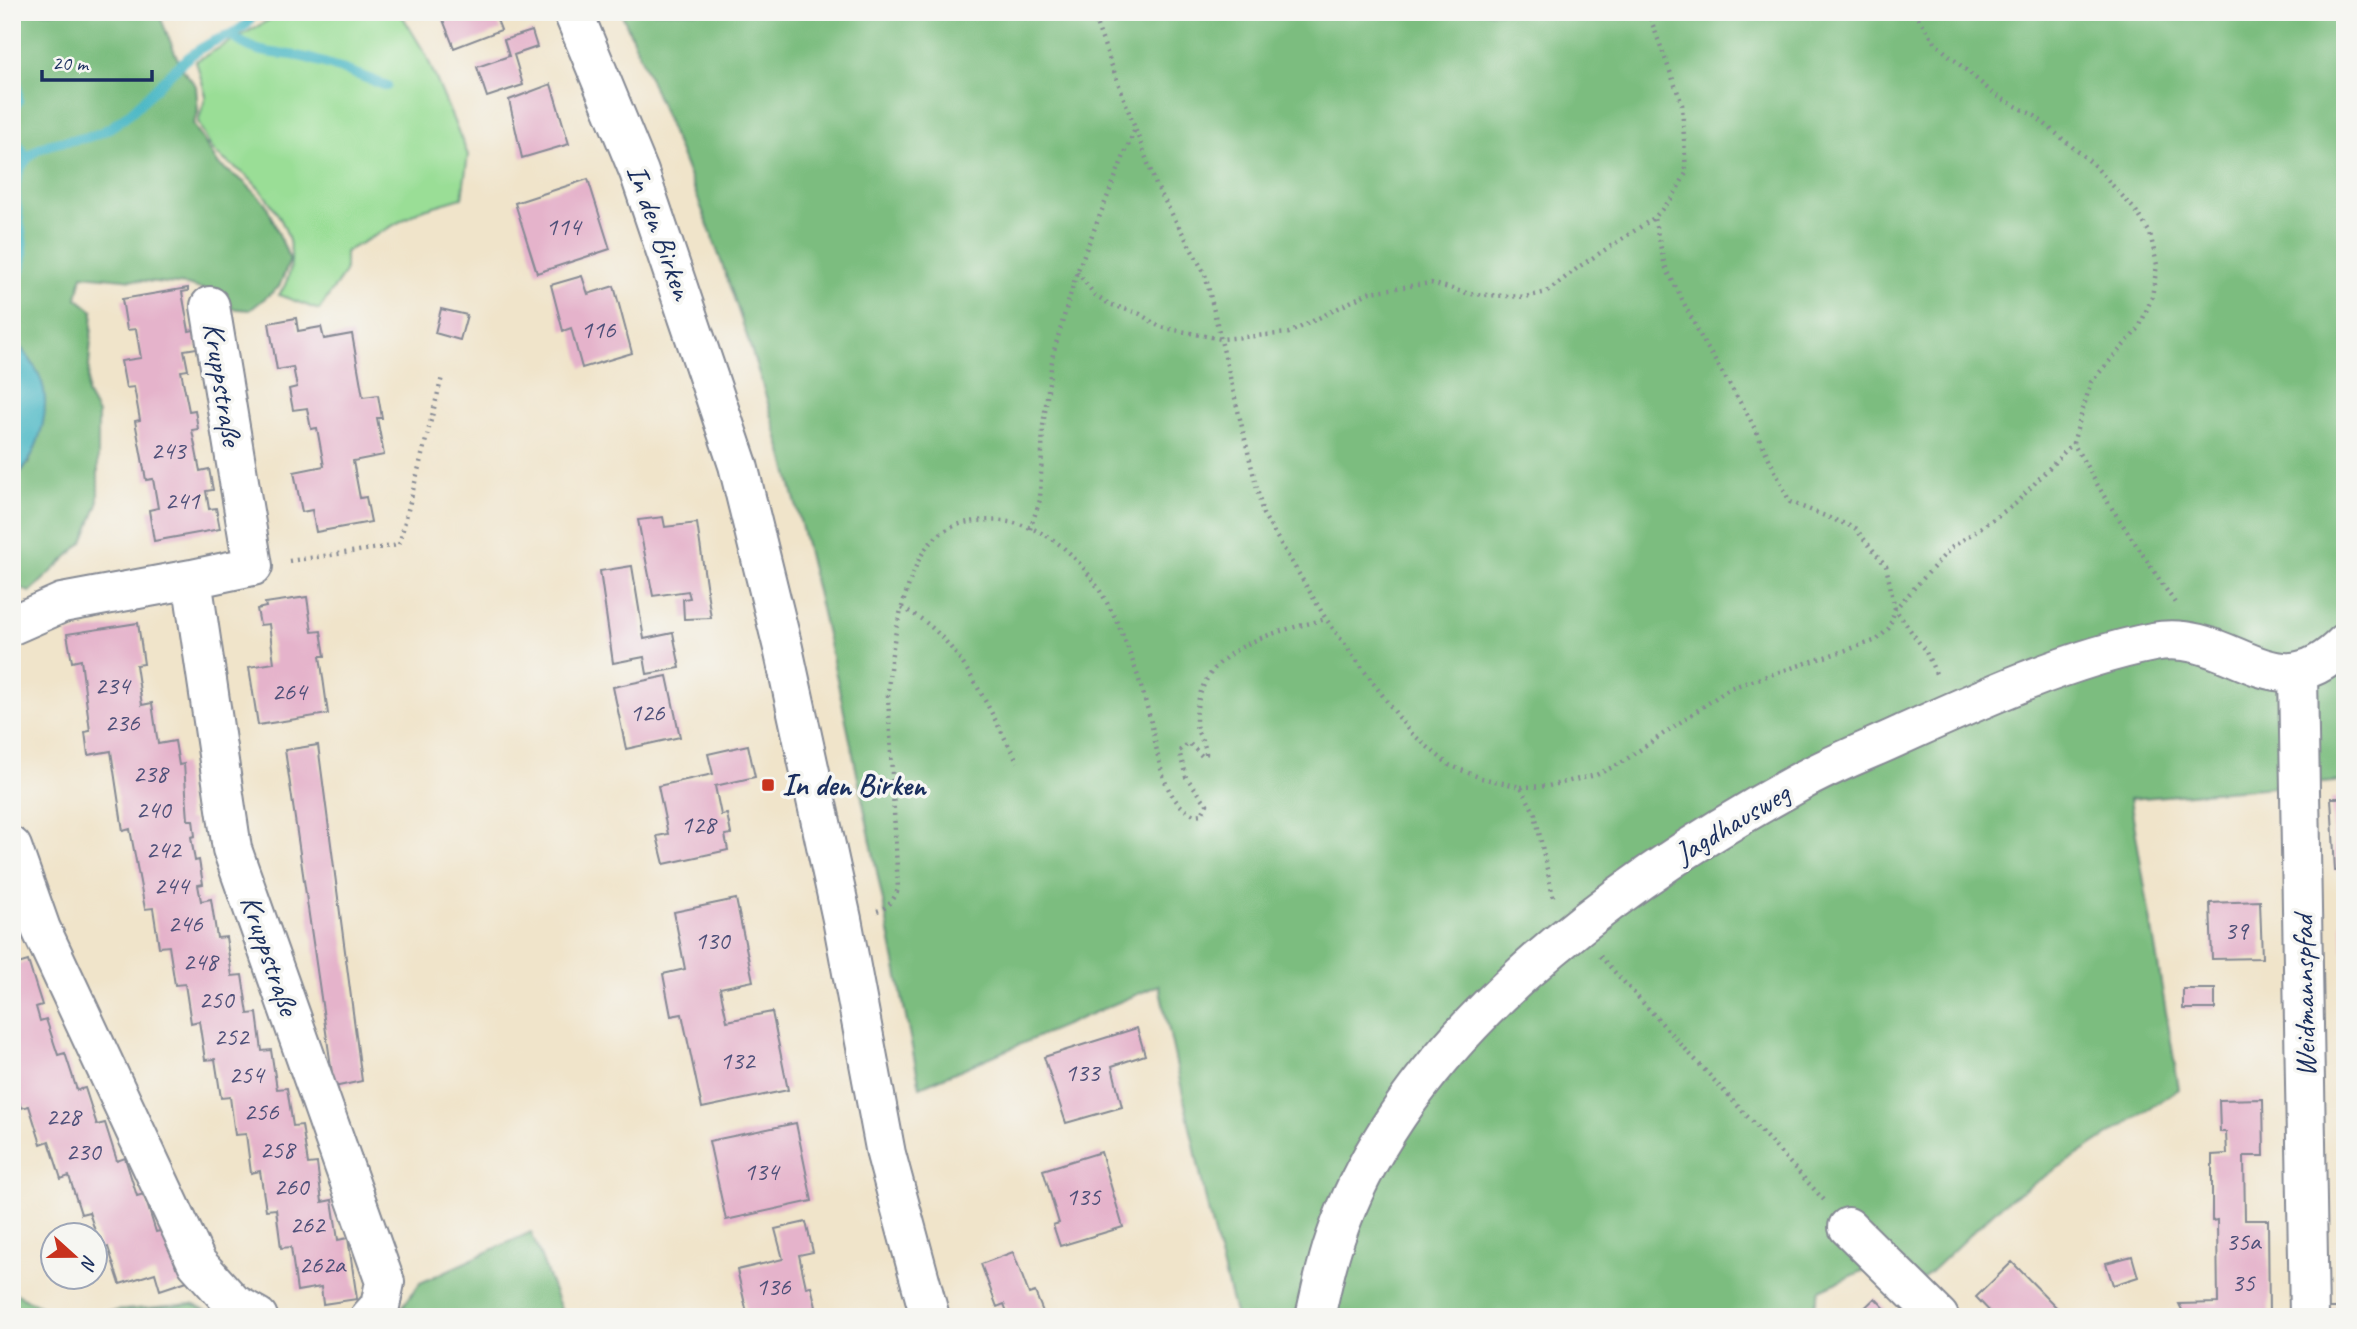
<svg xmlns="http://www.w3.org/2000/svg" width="2357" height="1329" viewBox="0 0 2357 1329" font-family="Caveat,sans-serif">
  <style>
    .green { fill: #9ade96; stroke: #5a867a; stroke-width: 2 }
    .forest { fill: #7bbd7f; stroke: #4b766e; stroke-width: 2 }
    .water { fill: #4ab7c5; stroke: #327392; stroke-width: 2 }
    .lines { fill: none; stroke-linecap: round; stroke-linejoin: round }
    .stream { stroke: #4ab7c5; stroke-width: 10 }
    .building { fill: #e5b3cb }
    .minor-casing { stroke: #868a94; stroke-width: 42 }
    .path { stroke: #868a94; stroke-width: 4.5; stroke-dasharray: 2 5; stroke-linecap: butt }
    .minor { stroke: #fff; stroke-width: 38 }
    .poi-dot { fill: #c8321e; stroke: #f6f6f2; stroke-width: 2.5 }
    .labels { text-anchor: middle; stroke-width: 7; stroke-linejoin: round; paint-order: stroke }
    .number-label { font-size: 26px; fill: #4e5079 }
    .street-label { font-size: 30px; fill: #1b2f5e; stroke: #f6f6f2 }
    .poi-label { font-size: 30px; font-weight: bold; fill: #1b2f5e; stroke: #f6f6f2; text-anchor: start }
  </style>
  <rect width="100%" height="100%" fill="#f6f6f2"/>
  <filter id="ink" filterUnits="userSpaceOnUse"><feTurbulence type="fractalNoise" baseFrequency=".0143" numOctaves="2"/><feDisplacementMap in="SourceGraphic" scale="14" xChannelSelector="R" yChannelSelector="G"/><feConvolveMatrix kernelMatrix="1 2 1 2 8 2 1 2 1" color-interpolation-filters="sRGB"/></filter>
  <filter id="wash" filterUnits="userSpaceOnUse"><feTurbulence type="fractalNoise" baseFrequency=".00686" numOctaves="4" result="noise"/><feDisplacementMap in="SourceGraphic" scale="28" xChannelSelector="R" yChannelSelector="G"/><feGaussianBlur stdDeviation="1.57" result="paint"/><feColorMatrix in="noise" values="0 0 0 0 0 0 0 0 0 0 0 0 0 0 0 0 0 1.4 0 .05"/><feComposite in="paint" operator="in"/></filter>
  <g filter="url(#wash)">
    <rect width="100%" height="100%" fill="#f0e4ca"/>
    <path class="green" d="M283,12H400L426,55L468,155L462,198L421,210L345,252V272L319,310L279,295C307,256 282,212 252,181C241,169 225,163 214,151C207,143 203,132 198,122L206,96L196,61Z"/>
    <path class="forest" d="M12,12H158L181,67L196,86L198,112L193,124L219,165L244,182L266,204L290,260L279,287L250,310L227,308L216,293L187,285L82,275L77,298L93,311L87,394L98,414V504L83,542L30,592L12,585V481L29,463L42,425L12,340Z
      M621,12H2345V781L2130,799L2179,1089L2001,1205L1922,1280L1896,1256L1820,1290L1810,1317H1236L1211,1223L1159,985L920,1087C878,880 840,671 786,466C744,312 686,159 621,12Z
      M531,1232L564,1317H395L420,1283Z
      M12,1291L57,1316L192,1304L223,1317H12Z"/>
    <path class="water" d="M13,339C26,353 40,370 44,390C49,420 35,461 12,481Z"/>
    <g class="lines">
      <path class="stream" d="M231,35L247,24L254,12
        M12,78L17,83L18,101L12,112
        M12,135L22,150L23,164
        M12,294C17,282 23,266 23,253C24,224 5,190 23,164C43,134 77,146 104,131C152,105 177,49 231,35C262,60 281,49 314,60C339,67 363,77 387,86
        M12,331L13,339"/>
    </g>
    <g id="blocks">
      <path class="building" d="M440,12H494L501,30L454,48Z
        M532,31L537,47L514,55L523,85L487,97L477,67L509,56L504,40Z
        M551,84L569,144L522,158L509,100Z
        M588,179L610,249L537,273L515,203Z
        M582,276L588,294L614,286L632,353L582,368L571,328L563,331L551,285Z
        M188,288V291L182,292L189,331L194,330L197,348L184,350L188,370L181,371L189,411L195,410L198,429L192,430L200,471L209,469L213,490L206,491L209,509L216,508L220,529L154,541L149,510L158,508L153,479L146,480L135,421L140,420L134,387L126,388L121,361L141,358L136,329L127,330L122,299Z
        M441,309L467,315L460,340L435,333Z
        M296,318L298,331L321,327L324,339L352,334L363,397L378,395L382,418H377L384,455L353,461L360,498L366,497L371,522L316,532L312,510L302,512L294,472L324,466L317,428L311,429L307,408L293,410L289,389L297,387L293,367L277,370L269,323Z
        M663,517L665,527L697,523L711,618L684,619L683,599L690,598L688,591L653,596L638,520Z
        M632,566L644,639L673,633L680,668L647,674L644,657L613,663L600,571Z
        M307,597L312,632L321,631L325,656H320L328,714L258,725L249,667L274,663L269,624L260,625L257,609L266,607L265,603Z
        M138,623L144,664L136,665L142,705L152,703L158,744L175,741L179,765L184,764L188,820H193L195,836L191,837L195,861L199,860L203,884L198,885L201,901L211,899L217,938L226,937L232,976L242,975L248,1014L257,1013L262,1051L271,1050L277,1089L287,1088L293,1126L302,1125L308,1164L317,1163L322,1202L332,1200L338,1240L348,1238L357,1299L323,1304L321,1287L297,1291L291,1247L281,1248L276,1209L266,1210L260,1171L251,1173L246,1134L235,1135L230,1097L221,1098L215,1059L205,1060L199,1021L191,1023L185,984L175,985L169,946L159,947L153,908L145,909L130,829L123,831L111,751L88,755L85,732L90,731L81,660L72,662L67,634Z
        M667,676L680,737L626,749L613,687Z
        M318,745L362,1081L334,1087L285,750Z
        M748,745L755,777L715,786L721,815L727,814L731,834L725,835L728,850L664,864L657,836L668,834L658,786L713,774L708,754Z
        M2331,798H2345V871H2335Z
        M736,899L753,981L720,988L727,1021L772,1012L788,1090L702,1108L682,1014L671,1016L663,974L685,969L674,912Z
        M2260,901L2262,958L2212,959L2210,903Z
        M2341,902H2345V951H2342Z
        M12,948L18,964L28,961L42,1005L36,1007L40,1021L46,1019L58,1055L65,1053L77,1090L85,1088L97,1125L105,1123L117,1161L125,1158L137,1196L144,1194L156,1232L164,1230L176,1267L188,1263L193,1279L160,1290L155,1273L120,1284L108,1247L101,1250L89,1212L81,1214L69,1176L61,1179L49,1141L41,1144L29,1106L21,1108L12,1079Z
        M2183,989H2215V1009H2183Z
        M1137,1028L1145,1055L1112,1066L1122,1107L1066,1123L1044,1057Z
        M2263,1099L2264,1156H2244L2245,1220H2268L2269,1317L2184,1314L2179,1304L2218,1303L2217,1220L2212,1221V1155L2227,1154L2226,1132H2220L2219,1100Z
        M796,1123L812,1201L726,1220L709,1141Z
        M1101,1152L1123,1227L1060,1246L1053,1225L1059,1223L1043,1170Z
        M806,1222L813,1252L799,1255L806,1287L811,1286L816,1307L776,1317H748L737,1270L783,1259L775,1229Z
        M1013,1252L1029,1294L1035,1292L1045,1317H1009L1004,1304L997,1307L981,1264Z
        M2132,1256L2138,1277L2113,1285L2106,1263Z
        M2012,1262L2066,1317H1995L1976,1297Z
        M1875,1298L1893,1317H1855Z
        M2327,1308H2345V1317H2327Z"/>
    </g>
  </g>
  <g filter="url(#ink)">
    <use href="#blocks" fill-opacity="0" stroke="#868a94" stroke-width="2"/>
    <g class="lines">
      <defs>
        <path id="minor" d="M573,12L639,172L738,465L783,648L842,919L886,1154L930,1317
          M192,579L253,566L210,306
          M12,625L62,603L192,579L232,849L385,1282L380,1306L370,1317
          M2298,674L2309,1317
          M12,847L41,929L197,1263L233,1303L258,1317
          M1848,1227L1939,1317
          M1315,1317C1321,1291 1326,1264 1335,1239C1404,1036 1618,882 1798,783C1831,764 1867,751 1901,735C1978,700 2070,658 2153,642C2233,627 2274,716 2345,643"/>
      </defs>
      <use href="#minor" class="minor-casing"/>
      <path class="path" d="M1092,12L1156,185L1205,274L1263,514L1326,619L1409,731L1449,765L1481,778L1521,787L1535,814L1554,901
        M1648,12L1682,104L1686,173L1673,197L1654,218L1665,266L1702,339L1749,417L1790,502L1855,528L1886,566L1895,609L1926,652L1938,678
        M1914,12L1937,45L1995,95L2035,116L2093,164L2136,211L2150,233L2157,265L2152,297L2139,328L2091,382L2073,443L2107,501L2175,603
        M1077,272L1095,295L1109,304L1140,314L1160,327L1221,339L1289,333L1370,292L1431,283L1470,294L1525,297L1547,292L1580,266L1654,218
        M1030,529L1040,500L1043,426L1053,354L1077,272L1134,131
        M289,561L399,545L442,377
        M902,608C960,634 987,709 1018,762
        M1521,787L1548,786L1596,775L1621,763L1730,688L1877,640L1889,628L1895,609L1951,548L2015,504L2073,443
        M877,911C888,908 894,900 898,889L888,695C890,651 899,607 916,566C928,539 946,524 976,521C1086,510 1129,637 1151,722C1159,755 1160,798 1194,815L1202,814L1207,804L1186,777L1179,751L1189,743L1202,756L1206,754C1206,743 1197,735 1196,724C1195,648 1268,634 1326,619
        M1600,956L1824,1200"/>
      <use href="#minor" class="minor"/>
    </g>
  </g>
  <rect class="poi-dot" x="761" y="778" width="14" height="14" rx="3.5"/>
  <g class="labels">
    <g class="number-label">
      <text x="563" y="235">114</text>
      <text x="598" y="338">116</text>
      <text x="168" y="459">243</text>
      <text x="182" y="509">241</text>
      <text x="112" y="694">234</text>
      <text x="289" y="700">264</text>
      <text x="647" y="721">126</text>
      <text x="122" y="731">236</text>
      <text x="150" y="782">238</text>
      <text x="153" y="818">240</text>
      <text x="698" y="833">128</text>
      <text x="163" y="858">242</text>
      <text x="171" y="894">244</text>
      <text x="185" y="932">246</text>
      <text x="2236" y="939">39</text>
      <text x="712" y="949">130</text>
      <text x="200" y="970">248</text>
      <text x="216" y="1008">250</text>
      <text x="231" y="1045">252</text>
      <text x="737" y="1069">132</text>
      <text x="1082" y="1081">133</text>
      <text x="246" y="1083">254</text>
      <text x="261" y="1120">256</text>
      <text x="63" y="1125">228</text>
      <text x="277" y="1158">258</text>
      <text x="83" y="1160">230</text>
      <text x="761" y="1180">134</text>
      <text x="291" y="1195">260</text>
      <text x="1083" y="1205">135</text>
      <text x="307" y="1233">262</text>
      <text x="2243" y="1250">35a</text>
      <text x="322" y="1273">262a</text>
      <text x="2243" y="1291">35</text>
      <text x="773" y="1295">136</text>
    </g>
    <g class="street-label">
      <text transform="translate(660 232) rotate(70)" y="10">In den Birken</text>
      <text transform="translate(223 384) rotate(81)" y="10">Kruppstraße</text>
      <text transform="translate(1732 823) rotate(-31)" y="10">Jagdhausweg</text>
      <text transform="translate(270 955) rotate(71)" y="10">Kruppstraße</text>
      <text transform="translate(2304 996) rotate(-91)" y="10">Weidmannspfad</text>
    </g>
    <g class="poi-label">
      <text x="782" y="795">In den Birken</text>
    </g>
  </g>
  <rect width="2357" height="1329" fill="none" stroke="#f6f6f2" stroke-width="42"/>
  <g transform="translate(74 1256) rotate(111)"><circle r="33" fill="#f6f6f2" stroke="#9ea6b7" stroke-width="2"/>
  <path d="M0-5L12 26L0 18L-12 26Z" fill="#c8321e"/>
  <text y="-10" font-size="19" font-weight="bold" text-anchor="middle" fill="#1b2f5e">N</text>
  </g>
  <path d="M42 70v10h110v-10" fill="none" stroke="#1b2f5e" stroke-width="3.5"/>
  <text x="52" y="70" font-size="21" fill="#1b2f5e" stroke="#f6f6f2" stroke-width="5" paint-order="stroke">20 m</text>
</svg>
